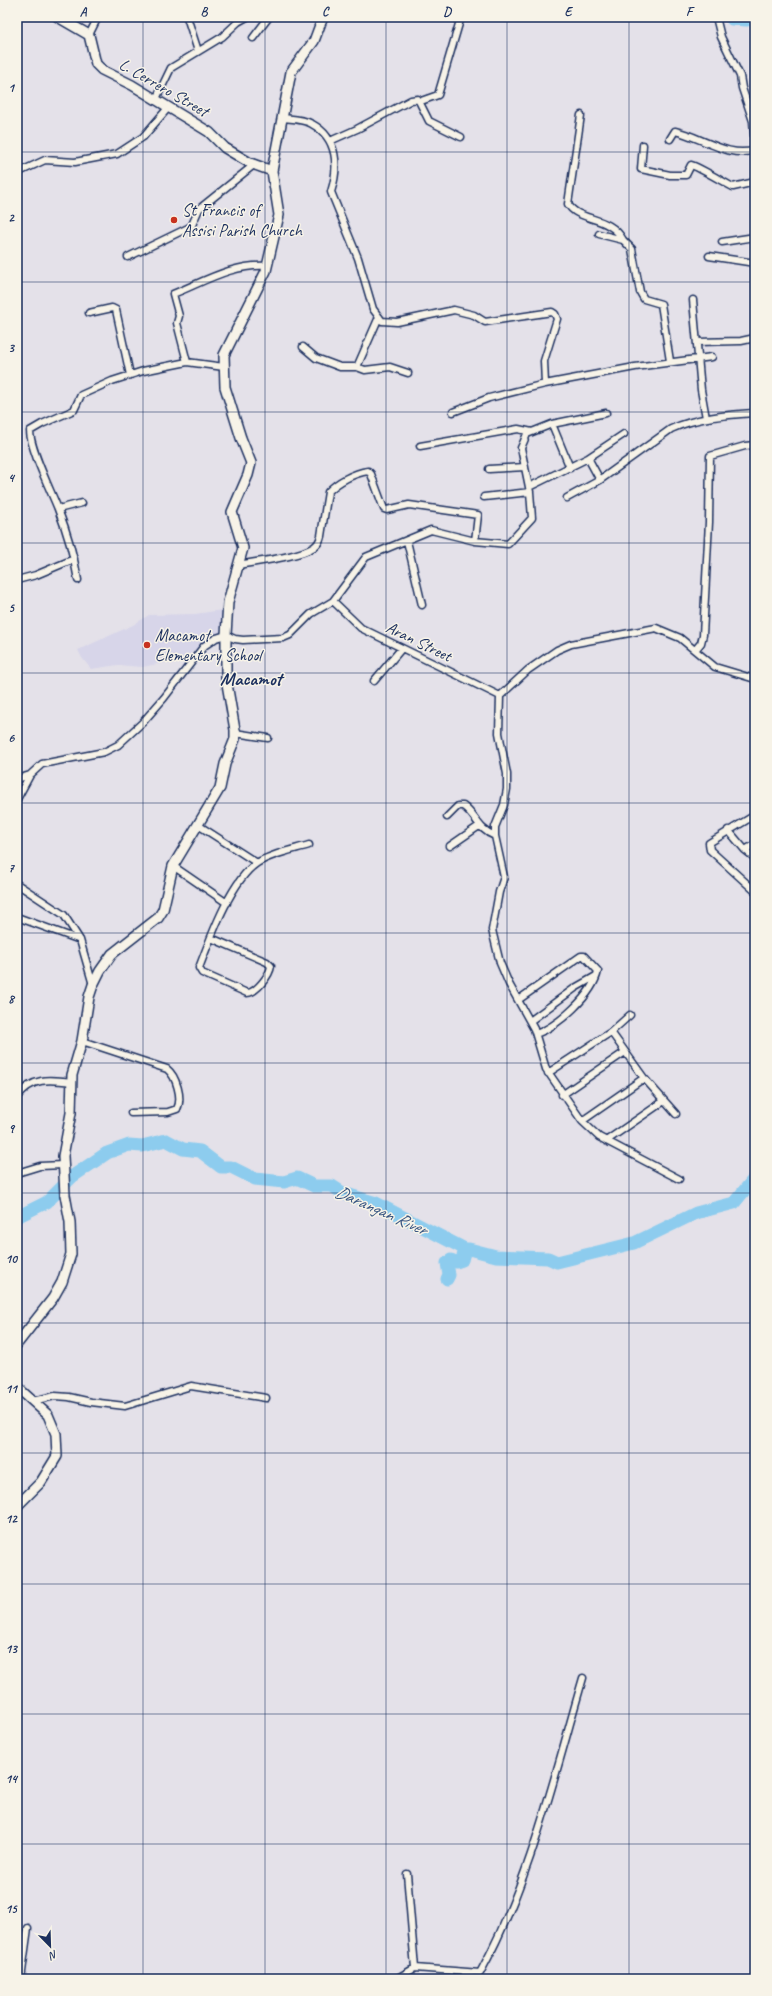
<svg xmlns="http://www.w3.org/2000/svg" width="772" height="1996" viewBox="0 0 772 1996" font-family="Caveat,sans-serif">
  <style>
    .built { fill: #d7d5e9 }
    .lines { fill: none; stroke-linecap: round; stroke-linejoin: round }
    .river { stroke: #8dccee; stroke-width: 13 }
    .street-casing { stroke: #1b2f5e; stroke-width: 9 }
    .secondary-casing { stroke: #1b2f5e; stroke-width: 12 }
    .street { stroke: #f7f3e8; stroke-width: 6 }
    .secondary { stroke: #f7f3e8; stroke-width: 9 }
    .grid { fill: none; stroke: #1b2f5e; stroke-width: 1; stroke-opacity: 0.55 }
    .poi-dot { fill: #c8321e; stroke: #f7f3e8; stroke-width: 1.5 }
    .labels { text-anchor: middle; stroke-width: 3; stroke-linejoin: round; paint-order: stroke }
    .street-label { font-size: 17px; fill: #1b2f5e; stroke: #f7f3e8 }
    .poi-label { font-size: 17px; fill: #1b2f5e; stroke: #f7f3e8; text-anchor: start }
    .water-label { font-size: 18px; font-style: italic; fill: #385682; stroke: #f7f3e8 }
    .quarter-label { font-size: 19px; font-weight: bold; fill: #1b2f5e; stroke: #f7f3e8 }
    .neatline { fill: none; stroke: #1b2f5e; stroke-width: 1.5 }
    .grid-label { font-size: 13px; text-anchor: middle; font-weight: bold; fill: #1b2f5e }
  </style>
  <rect width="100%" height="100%" fill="#e4e1e9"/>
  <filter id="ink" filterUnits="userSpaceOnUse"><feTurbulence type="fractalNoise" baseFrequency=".025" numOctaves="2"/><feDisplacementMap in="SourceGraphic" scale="8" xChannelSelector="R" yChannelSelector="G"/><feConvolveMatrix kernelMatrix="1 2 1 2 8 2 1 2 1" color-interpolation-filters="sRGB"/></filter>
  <g filter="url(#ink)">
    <path class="built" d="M222,610L223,633L210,639L183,659L142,667L118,665L91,669L82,658L78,650L133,625L149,615L195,614Z"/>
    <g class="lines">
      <path class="river" d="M731,17L732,19L747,20L751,17
        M17,1217L47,1202L73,1176L107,1153L129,1145L142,1146L166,1140L183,1149L200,1151L221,1167H231L255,1179L284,1182L297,1178L314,1186H332L343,1193L376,1203L465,1249
        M447,1279L449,1275L447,1263L451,1260L456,1262L462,1260L465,1249H469L496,1256L548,1258L557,1262L634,1243L696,1213L734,1203L753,1180L755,1174"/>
      <defs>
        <path id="street" d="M187,17L198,51
          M716,17L721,37L740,76L742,88L753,121L755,146
          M89,35L98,17
          M253,38L269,17
          M156,99L171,68L222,37L238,22L247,17
          M421,101L438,95L461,17
          M581,115L568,204C578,222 610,215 623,240
          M282,118C291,119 304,119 312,124C338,138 339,167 331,192L358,258L373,309L382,321L397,322L454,310L474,315L485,322L552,312L555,314L557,319L544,361L545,384
          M670,139L675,131C702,137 729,159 755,150
          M330,141L357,129L411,100L418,99L429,121L461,137
          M643,145L641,169L670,175H686L691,165C697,166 725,183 733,187L755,182
          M17,173L45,160L75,162L117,154L143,137L168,108
          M599,234L623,240L632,249L640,292L644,299L661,304L670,361
          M722,242L755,237
          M709,256L755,263
          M128,257L188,228L192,225L199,209L255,164
          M693,300L701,390L706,418
          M89,313L112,308L116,310L130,375
          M697,342L741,341L755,338
          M303,347L316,358L340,367H357L365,370L390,367L408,373
          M187,362L224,367
          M357,367L379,317
          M453,412L489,398L545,384L635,367L712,357
          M552,424L570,468
          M420,446L518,429L532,432
          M588,458L600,480
          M489,469L525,467
          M529,487L588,458L624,434
          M484,497L530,492
          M567,498L600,480L671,429C697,417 727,415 755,413
          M58,509L82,503
          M407,541L422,605
          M238,565C258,561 299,557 314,547C318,544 320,541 321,536L328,492C337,482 354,473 368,471L371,474L384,509L387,510L409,505L478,515L475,541
          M17,580L36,575L74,559
          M78,580C74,556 67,532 58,509C51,491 30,449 30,431L42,424L74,410L81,395L112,381L143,371L187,362L177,323L179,316L173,294C203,282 234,263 268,266
          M333,601L361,628L500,696
          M696,649L701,643L703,635L709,522L710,456L745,446L755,445
          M374,681L402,648
          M500,696L499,733L507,774V789L504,805L495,827V836L504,877L499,892L492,930L500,963L509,984L534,1029L546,1069L582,1121L599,1137L679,1179
          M500,696L528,670L557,650L571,644L656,628L680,638L715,667L755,679
          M235,733L268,738
          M17,779L30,775
          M17,799L30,775L42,764L104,752L118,745L143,722L164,698L204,646L216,638L226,635L235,639L243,640L283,638L290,635L311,614L333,601L366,557L431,530L475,541L508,544L532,518L530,492L521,448L527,434L552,424L606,413
          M755,815L709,843L710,850L755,891
          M447,817L458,806H463C477,816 477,829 495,836
          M198,825L257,863
          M728,830L745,850L755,858
          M450,846L479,826
          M745,850L755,844
          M173,866L227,903
          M17,884L64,915L80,940L93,985
          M17,917L80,940
          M211,938L267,962L271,966C270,975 256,993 247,993L202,973L199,968C210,939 231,880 257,863C271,854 292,850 309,845
          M518,1000L581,956H584L598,971C593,995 558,1026 536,1034
          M530,1021L575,988L596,976
          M611,1032L644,1078L676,1114
          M82,1041L167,1069C176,1076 183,1098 177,1109L168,1112L131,1113
          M548,1073L611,1032L630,1015
          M562,1095L625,1052
          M17,1097C32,1077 49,1079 72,1082
          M582,1121L644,1078
          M606,1141L664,1101
          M17,1173L40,1166L63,1165
          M32,1401L55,1396L69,1397L91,1402L125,1406L191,1386L266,1398
          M407,1874L415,1968
          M21,1979L28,1928
          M396,1979L415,1968L480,1973C530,1882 554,1777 583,1678"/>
        <path id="secondary" d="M58,17L89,35L96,64L102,70L132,85L209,132L225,148L250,163L272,171
          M17,1344L53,1298L62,1282L71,1254L70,1222L65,1195L63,1156L71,1113L72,1075L82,1041L89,997L93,985L100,971L112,954L158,918L163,910L173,866L220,788L225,764L235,739V730L226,678V635L228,602L243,548L232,512L248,475L251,463L241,438L225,387L224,355L266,271L279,215L272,171L291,72L314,41L323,17
          M17,1387L48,1415L56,1434L57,1456L41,1482L17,1506"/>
      </defs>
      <use href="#street" class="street-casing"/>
      <use href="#secondary" class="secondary-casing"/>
      <use href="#street" class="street"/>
      <use href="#secondary" class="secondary"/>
    </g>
  </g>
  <path class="grid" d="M143,17V1979M265,17V1979M386,17V1979M507,17V1979M629,17V1979M17,152H755M17,282H755M17,412H755M17,543H755M17,673H755M17,803H755M17,933H755M17,1063H755M17,1193H755M17,1323H755M17,1453H755M17,1584H755M17,1714H755M17,1844H755"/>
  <g class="poi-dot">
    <circle cx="174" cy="220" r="4"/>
    <circle cx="147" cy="645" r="4"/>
  </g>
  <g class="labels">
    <g class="street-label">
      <text transform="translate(164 87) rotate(30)" y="6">L. Cerrero Street</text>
      <text transform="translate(419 641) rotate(26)" y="6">Aran Street</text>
    </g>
    <g class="poi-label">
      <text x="182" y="216">St Francis of<tspan x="182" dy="20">Assisi Parish Church</tspan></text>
      <text x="155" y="641">Macamot<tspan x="155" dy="20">Elementary School</tspan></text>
    </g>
    <g class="water-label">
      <text transform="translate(381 1210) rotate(24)" y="6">Darangan River</text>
    </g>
    <g class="quarter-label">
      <text x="251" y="685">Macamot</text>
    </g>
  </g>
  <rect width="772" height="1996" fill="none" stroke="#f7f3e8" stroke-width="44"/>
  <g transform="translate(50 1946) rotate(157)" stroke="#f7f3e8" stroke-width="3" paint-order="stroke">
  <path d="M0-3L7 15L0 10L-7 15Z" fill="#1b2f5e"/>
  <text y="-6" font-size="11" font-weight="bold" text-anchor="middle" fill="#1b2f5e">N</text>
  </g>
  <rect x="22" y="22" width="728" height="1952" class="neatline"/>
  <g class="grid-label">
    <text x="83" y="16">A</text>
    <text x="204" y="16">B</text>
    <text x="325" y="16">C</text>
    <text x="447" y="16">D</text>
    <text x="568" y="16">E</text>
    <text x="689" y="16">F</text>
    <text x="11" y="92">1</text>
    <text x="11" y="222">2</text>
    <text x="11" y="352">3</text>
    <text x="11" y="482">4</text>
    <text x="11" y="612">5</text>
    <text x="11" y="742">6</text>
    <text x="11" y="872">7</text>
    <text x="11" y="1003">8</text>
    <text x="11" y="1133">9</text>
    <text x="11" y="1263">10</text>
    <text x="11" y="1393">11</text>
    <text x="11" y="1523">12</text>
    <text x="11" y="1653">13</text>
    <text x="11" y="1783">14</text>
    <text x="11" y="1913">15</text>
  </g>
</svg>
